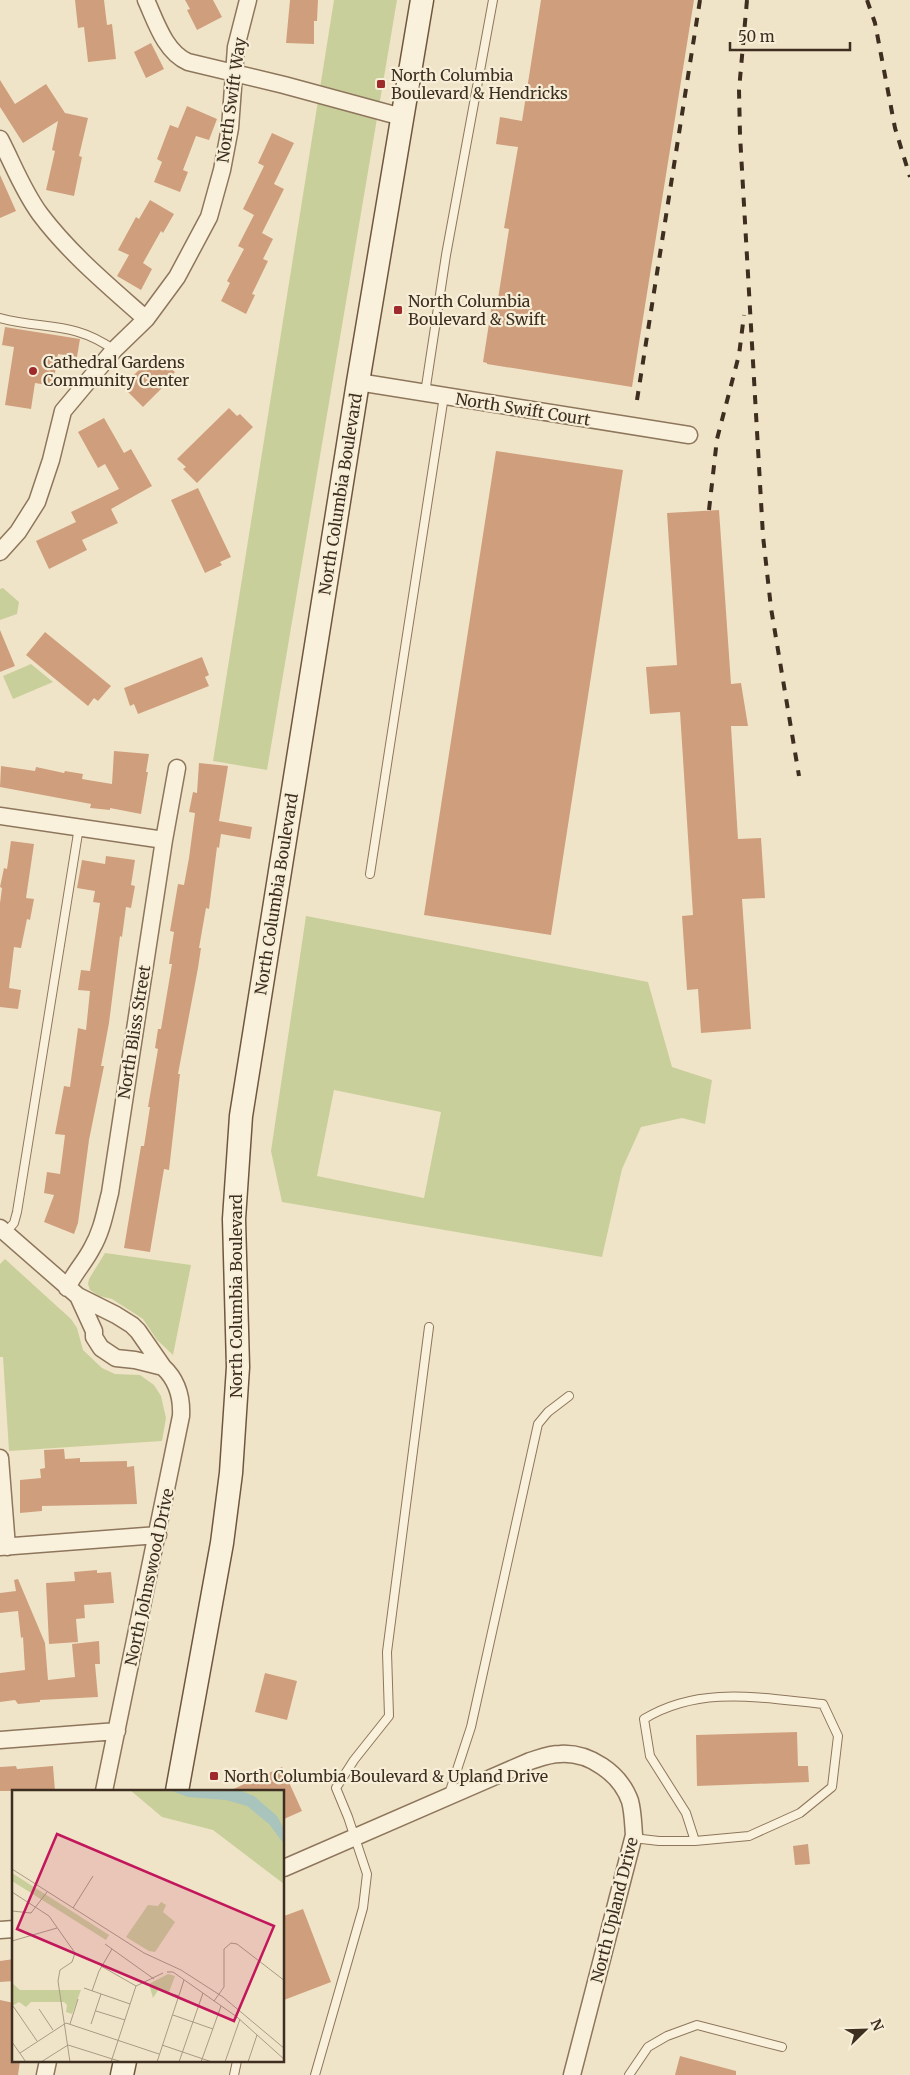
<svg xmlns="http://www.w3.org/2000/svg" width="910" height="2075" viewBox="0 0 910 2075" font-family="Merriweather,serif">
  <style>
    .green { fill: #c9cf9b; fill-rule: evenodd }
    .building { fill: #cf9f7d }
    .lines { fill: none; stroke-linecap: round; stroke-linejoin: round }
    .lane-casing { stroke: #8d765c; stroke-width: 10 }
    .street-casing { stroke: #8d765c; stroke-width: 19 }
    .secondary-casing { stroke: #6f573f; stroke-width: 25 }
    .lane { stroke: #faf1dc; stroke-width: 8 }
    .street { stroke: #faf1dc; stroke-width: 16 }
    .secondary { stroke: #faf1dc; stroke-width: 22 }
    .rail { stroke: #3d2e20; stroke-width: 4; stroke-dasharray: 9 9; stroke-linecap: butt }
    .poi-dot { fill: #9e2a2b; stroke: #f7eed8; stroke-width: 2 }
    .labels { text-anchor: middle; stroke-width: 4.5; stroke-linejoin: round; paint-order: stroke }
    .poi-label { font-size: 16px; fill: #3d2e20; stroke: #f7eed8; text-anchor: start }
    .street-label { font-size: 16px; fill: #3d2e20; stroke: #f7eed8 }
    .inset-road { fill: none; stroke: #a89b85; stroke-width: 1 }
    .view { fill: #c2185b; fill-opacity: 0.15; stroke: #c2185b; stroke-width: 2.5 }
    .inset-edge { fill: none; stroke: #3d2e20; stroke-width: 2.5 }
  </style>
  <rect width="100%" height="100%" fill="#f0e4c8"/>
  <path class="green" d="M334,0H397L267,770L213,761Z
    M3,588L19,602L17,614L0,620V589Z
    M31,664L53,682L13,699L3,676Z
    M306,916L648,982L672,1067L712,1080L705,1124L682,1118L641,1127L622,1169L602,1257L282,1202L271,1151ZM334,1090L441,1112L424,1198L317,1176Z
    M105,1253L191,1265L173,1355L157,1340L143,1319L112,1299L99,1296L90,1290L88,1284L89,1279Z
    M5,1259L71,1319L77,1328L83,1350L102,1368L115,1374L140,1375L154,1385L161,1396L166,1418L162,1441L9,1451L3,1357H0V1264Z"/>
  <path class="building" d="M75,0H104L107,25L112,24L116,59L88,62L84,27L78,28Z
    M185,0H213L222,17L197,30L187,10L190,9Z
    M290,0H318L317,21H314V44L286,43Z
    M541,0H694L632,387L487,364V363L483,362L492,304L497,305L509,229L504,228L518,147L496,144L500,117L522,121Z
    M151,43L164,69L146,78L134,52Z
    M0,80L15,104L46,84L65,113L88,118L79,156L82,157L74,196L46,190L55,151L52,150L58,121L23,143L0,107Z
    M187,106L217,119L209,140L196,136L183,170L188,172L180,192L154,182L162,162L157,159L170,125L178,128Z
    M272,133L294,143L274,184L284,189L262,233L273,239L263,259L268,261L252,294L255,295L246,314L221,301L230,283L227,281L244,249L238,246L254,215L243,209L264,166L258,163Z
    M0,175L16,211L0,218Z
    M150,200L174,214L163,233L161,231L143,263L152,269L141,290L117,276L129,255L118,250L136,217L139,219Z
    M5,327L80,339L77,357L58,354L53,386L35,383L31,409L5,405L14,347L2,345Z
    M156,354L175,372L164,383L165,385L143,407L122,386Z
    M229,408L237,416L240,414L253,427L197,483L183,469L186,467L177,459Z
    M104,418L124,453L131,449L152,486L111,509L118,523L82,540L87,550L49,569L36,541L76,522L71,512L119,489L105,464L98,468L78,432Z
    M496,451L623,470L551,935L424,915Z
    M198,488L231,557L220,562L222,565L205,573L171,500Z
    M719,510L731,684L741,683L748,726H731L738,839L761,838L765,898L742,899L751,1029L701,1033L698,989L687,990L682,916L693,915L680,712L650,714L646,667L677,665L667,513Z
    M0,630L15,666L0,672Z
    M45,632L111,686L98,701L94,698L88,706L26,655Z
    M202,657L209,675L205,677L209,686L138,714L134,704L130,706L124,688Z
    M114,751L149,754L146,772H148L141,814L110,808V810L90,808L91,804L0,787L1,766L35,771L36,767L64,773L65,771L83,774L82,779L112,784Z
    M199,763L228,766L219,821L252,827L250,839L221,834L219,848L217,847L209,909L206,908L199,948H201L198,968L178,1074H180L169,1170L164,1169L150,1252L124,1248L141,1146H144L150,1107H148L158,1049L155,1048L158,1029H161L172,964H169L174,932L170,931L178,884L184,885L189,858L195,813L189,812L193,792L197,793Z
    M11,841L34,844L26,898L34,899L30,920L27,919L21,948L14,947L9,988L21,990L18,1009L0,1007V903L2,888L0,887L4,868L7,869Z
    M106,856L135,860L131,885L135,886L131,908L126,907L122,937L120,936L109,1023L101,1066H104L89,1140L78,1223L74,1234L44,1222L54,1195L44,1193L47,1172L60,1174L65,1135L55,1134L64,1086L70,1087L78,1028L86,1030L90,991L78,990L81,970L90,971L100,903L93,902L95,891L77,888L82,860L105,864Z
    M64,1449L65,1459L80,1458V1462L127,1461V1467L134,1466L137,1504L42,1506V1511L20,1513V1480L41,1478L40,1469L45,1468L44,1450Z
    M97,1570V1573L111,1572L114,1603L84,1605L85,1618L76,1619L78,1642L49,1644L46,1583L75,1581L74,1572Z
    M18,1579L45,1643L48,1680L75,1677L72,1644L99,1641L100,1664H95L98,1697L40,1700V1702L18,1704L15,1700L0,1702V1673L25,1670L23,1637L21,1638L18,1611L0,1613V1593L16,1591L14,1580Z
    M265,1673L297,1681L287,1720L255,1712Z
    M797,1732L798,1766H808L809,1782L697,1786L696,1735Z
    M16,1766L17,1769L53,1766L55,1791H0V1767Z
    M282,1767L302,1811L284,1819V1791H229Z
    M808,1844L810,1864L795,1865L793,1846Z
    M303,1909L331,1982L284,2000V1916Z
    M14,1959V1981L0,1982V1961Z
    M0,2000L14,2003V2061H20L18,2075H0Z
    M680,2056L736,2071V2075H675Z"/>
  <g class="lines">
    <defs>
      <path id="lane" d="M0,318C44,330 74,321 114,350
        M425,393L446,255L493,0
        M370,874L444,396
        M5,1233L14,1223L17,1212L79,827
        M449,1794L471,1727L538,1424L548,1412L569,1396
        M633,1838L659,1841H695L749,1836L800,1813L832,1787L838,1736L823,1704C761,1698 700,1685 644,1719L650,1756L686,1813L695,1841
        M234,2075L237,2061
        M315,2075L363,1908L367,1874L348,1817L336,1788L354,1760L389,1716L387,1652L429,1327
        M629,2075L648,2047L667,2036L697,2025L782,2047"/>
      <path id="street" d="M146,0C156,22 165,52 188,62L284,85L402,117
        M0,139C13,164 23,191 40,214C70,254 109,286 146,319
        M358,382L689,435
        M0,552L18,532L37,502L51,460L63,411L114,350L146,319L177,277L209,217L222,170L230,128L236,47L248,0
        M0,816L164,840
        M0,1228L78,1296L116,1315L132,1325L138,1331L163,1367L135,1360L116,1358L101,1348L94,1337V1331L78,1296
        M67,1288C74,1273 85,1262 92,1248C102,1231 105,1212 110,1193L164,840L177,768
        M0,1458L7,1547
        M0,1547L158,1535
        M0,1740L117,1731
        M104,1791L181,1416C182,1397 177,1380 163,1367
        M284,1868L530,1761C540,1758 549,1754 560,1754C589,1752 620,1773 630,1801C633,1812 633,1823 634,1835L572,2075
        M0,1930L14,1929
        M45,2075L48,2061"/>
      <path id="secondary" d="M177,1791L222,1543L231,1473L238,1367L234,1219L241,1116L358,382L422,0
        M122,2075L125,2061"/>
    </defs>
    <use href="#lane" class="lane-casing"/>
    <use href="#street" class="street-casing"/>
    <use href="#secondary" class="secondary-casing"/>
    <use href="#lane" class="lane"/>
    <use href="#street" class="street"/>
    <use href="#secondary" class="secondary"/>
    <path class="rail" d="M747,0L739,90L740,135L763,536L771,608L799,776
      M867,0L875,23L895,128L910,177
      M637,400L700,0
      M709,510L717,439L739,355L744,315"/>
  </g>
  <g class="poi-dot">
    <rect x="376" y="79" width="10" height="10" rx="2.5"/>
    <rect x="393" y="305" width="10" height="10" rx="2.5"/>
    <circle cx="33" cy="371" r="5"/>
    <rect x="209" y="1771" width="10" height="10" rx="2.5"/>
  </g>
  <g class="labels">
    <g class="poi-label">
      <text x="391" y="81">North Columbia<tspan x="391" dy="18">Boulevard &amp; Hendricks</tspan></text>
      <text x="408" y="307">North Columbia<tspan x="408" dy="18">Boulevard &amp; Swift</tspan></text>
      <text x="43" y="368">Cathedral Gardens<tspan x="43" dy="18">Community Center</tspan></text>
      <text x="224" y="1782">North Columbia Boulevard &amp; Upland Drive</text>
    </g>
    <g class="street-label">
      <text transform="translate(231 100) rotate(-82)" y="6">North Swift Way</text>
      <text transform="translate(523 409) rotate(9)" y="6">North Swift Court</text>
      <text transform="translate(340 494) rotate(-81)" y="6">North Columbia Boulevard</text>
      <text transform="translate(276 894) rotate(-81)" y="6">North Columbia Boulevard</text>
      <text transform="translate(134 1032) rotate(-81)" y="6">North Bliss Street</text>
      <text transform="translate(236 1296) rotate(-90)" y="6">North Columbia Boulevard</text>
      <text transform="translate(149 1577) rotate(-78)" y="6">North Johnswood Drive</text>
      <text transform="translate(614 1910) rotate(-76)" y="6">North Upland Drive</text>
    </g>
  </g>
  <g transform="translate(12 1790)">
    <rect width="272" height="272" fill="#f0e4c8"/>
    <path d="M118,0H272V94L201,40L150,27ZM0,83L97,145L94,150L0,91ZM149,112L154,115L151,122L163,132L143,162L137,161L114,147L136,115L146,116ZM156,184L163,186L157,202L147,199L141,208L137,194ZM0,193L8,200H69L60,224L54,222L55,215L52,212H19L14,217L7,212L0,216Z" fill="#c9cf9b"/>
    <path d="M157,0H227L242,6L265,26L272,39V54L257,34L235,16L214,10L176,7Z" fill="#a9c4bc"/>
    <path class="inset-road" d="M0,79L132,163L169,180L211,207L273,259M0,102L37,126L63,163L60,172L48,180L46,191L58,272M61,118L81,86M0,121L19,123L35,102M0,151L45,138M93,154L142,189M89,176L124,196L151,183M155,182H161L225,227L273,270M72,198L118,214M147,200L167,206M80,201L87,181L100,159M202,211L212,197V159L219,153L225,154L273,191M1,216L25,251M27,219L41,240M84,221L113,230M161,225L201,239M58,234L66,209M79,234L89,204M0,252L14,272M150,255L200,272M8,263L54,233L147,264M29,272L56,255L110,272M99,272L124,196M145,272L172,190M167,272L191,203M189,272L209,216M213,272L228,229M236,272L245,245"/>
    <path class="view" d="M45,44L262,136L222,231L5,139Z"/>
    <rect width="272" height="272" class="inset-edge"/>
  </g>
  <g transform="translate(865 2030) rotate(67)" stroke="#f7eed8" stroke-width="4" paint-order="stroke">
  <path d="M0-4L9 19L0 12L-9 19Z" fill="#3d2e20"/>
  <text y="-8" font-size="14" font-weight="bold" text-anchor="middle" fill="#3d2e20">N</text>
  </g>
  <path d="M730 42v8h120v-8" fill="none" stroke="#3d2e20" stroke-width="2.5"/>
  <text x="738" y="42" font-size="15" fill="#3d2e20" stroke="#f7eed8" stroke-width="4" paint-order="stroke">50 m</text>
</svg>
